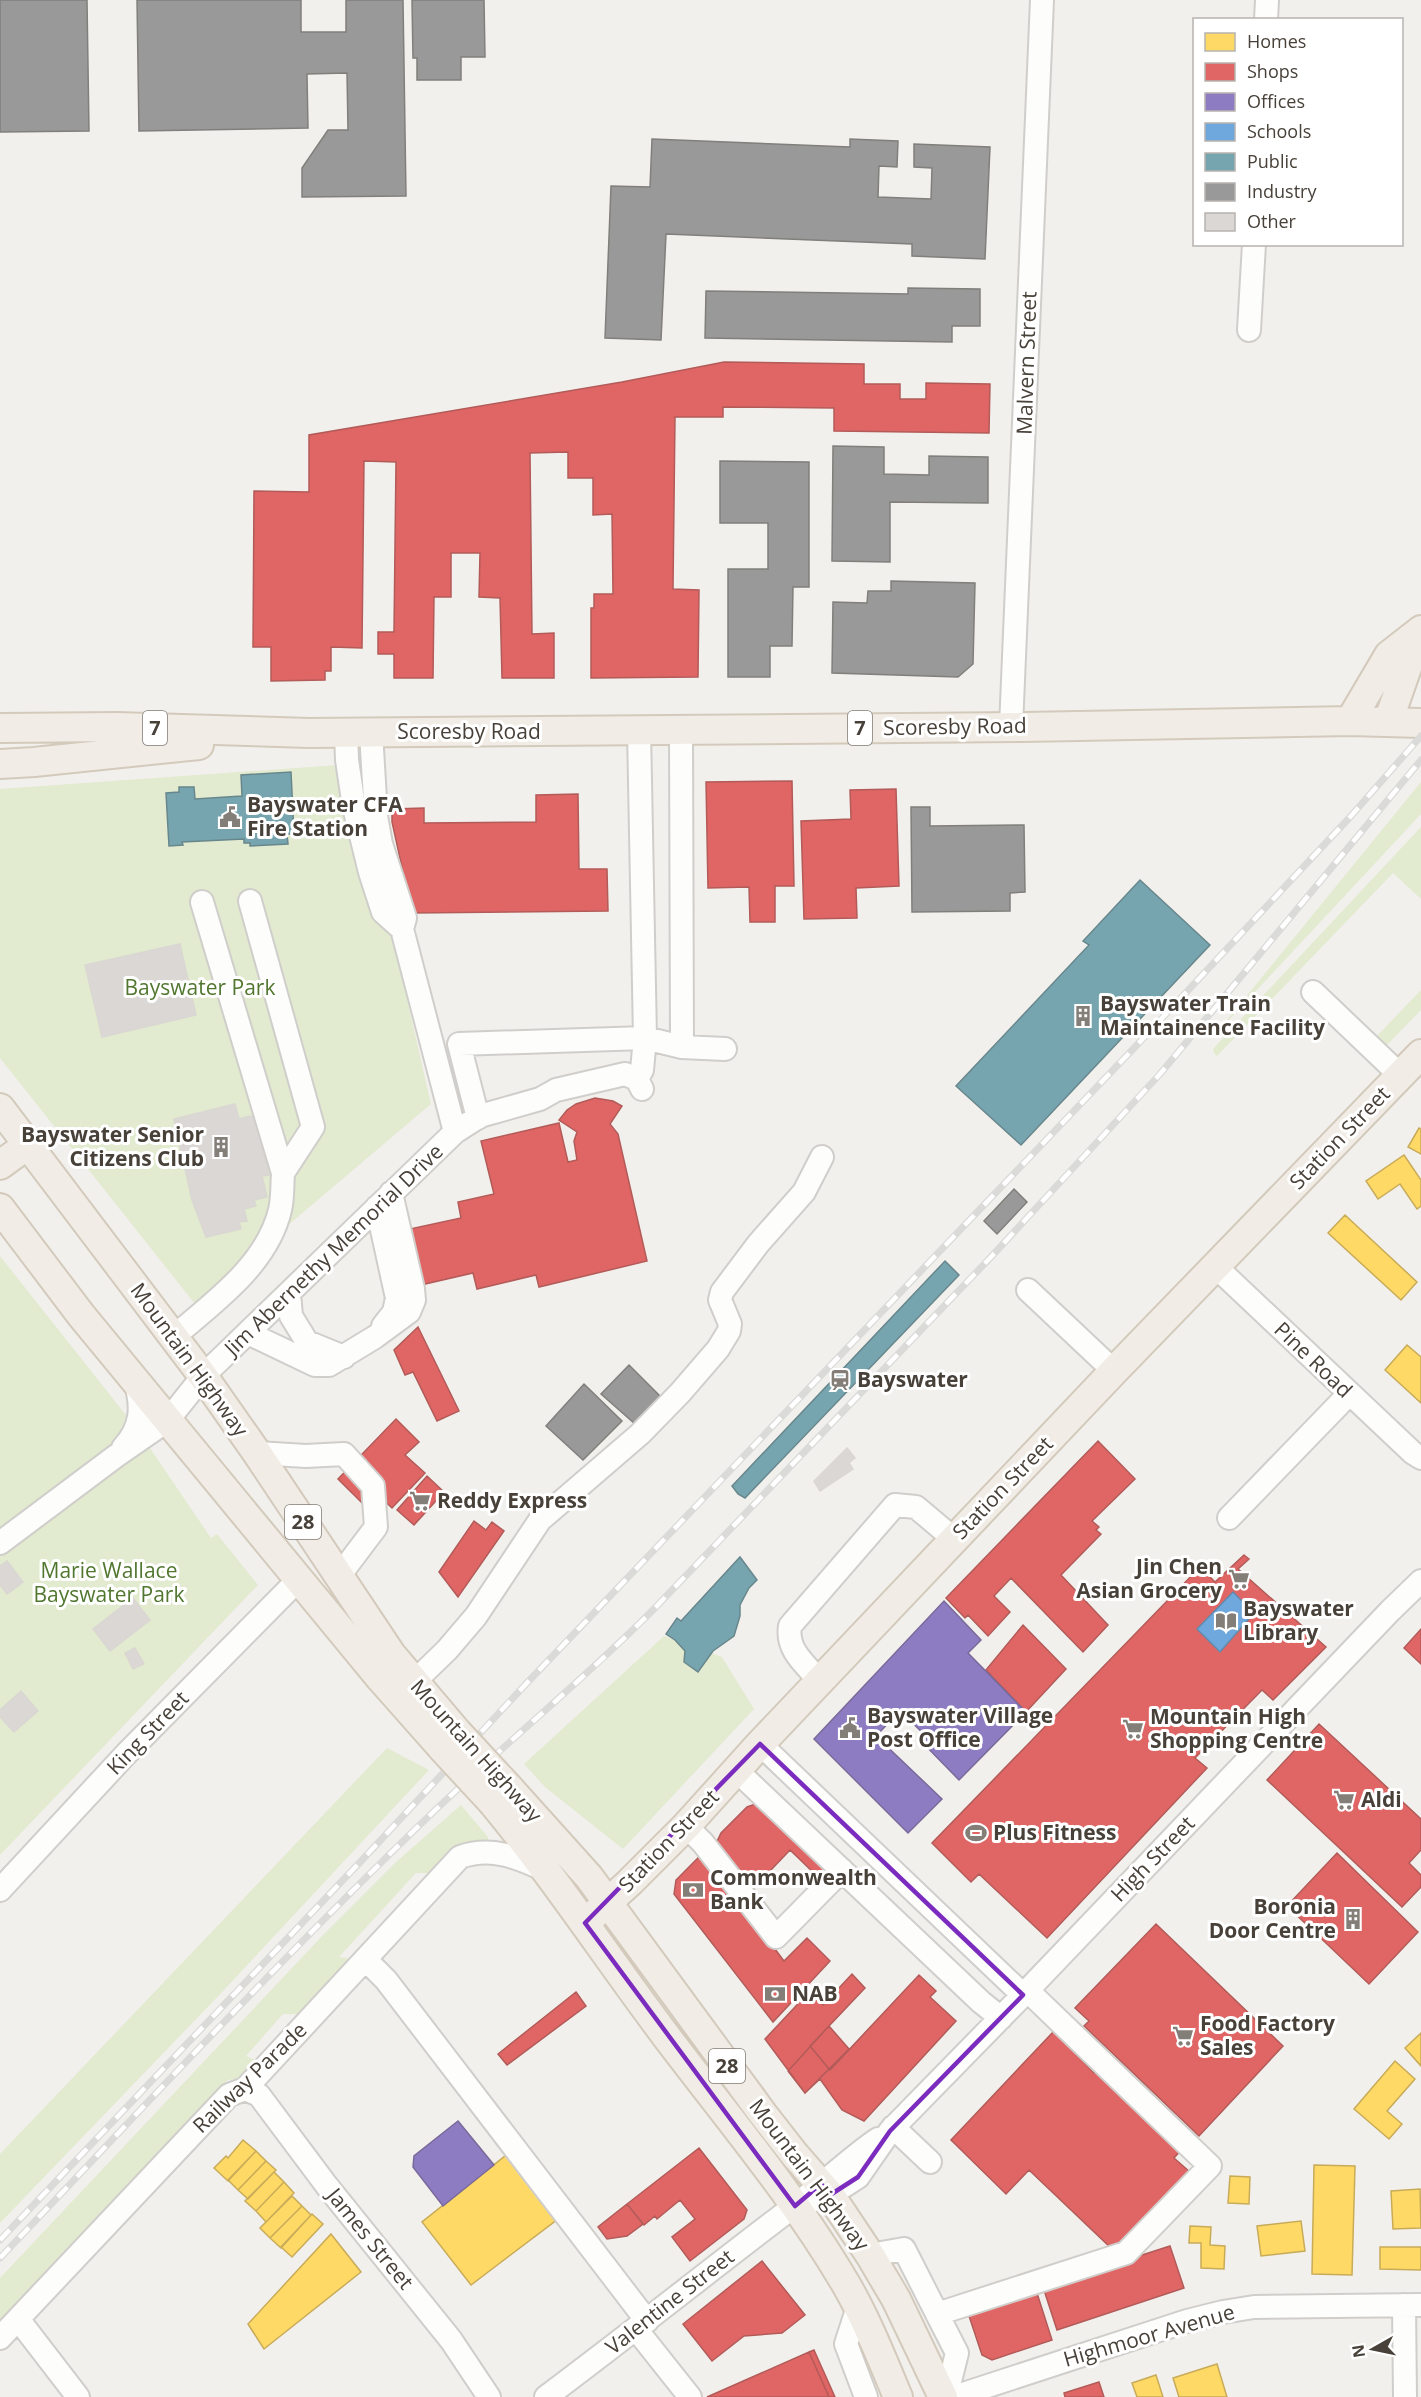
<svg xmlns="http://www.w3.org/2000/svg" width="1421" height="2397" viewBox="0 0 1421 2397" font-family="'Open Sans',sans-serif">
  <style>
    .green { fill: #e2eacf }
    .homes { fill: #ffd966; stroke: #c8ab58; stroke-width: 1.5 }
    .shops { fill: #e06666; stroke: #b25b58; stroke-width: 1.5 }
    .offices { fill: #8e7cc3; stroke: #796a9a; stroke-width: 1.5 }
    .schools { fill: #6fa8dc; stroke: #6389ab; stroke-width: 1.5 }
    .public { fill: #76a5af; stroke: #68878c; stroke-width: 1.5 }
    .industry { fill: #999; stroke: #817f7c; stroke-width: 1.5 }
    .building { fill: #dad7d4; stroke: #dad7d3; stroke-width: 1.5 }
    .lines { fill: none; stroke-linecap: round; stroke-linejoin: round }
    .minor-casing { stroke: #d0cecb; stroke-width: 26 }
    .major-casing { stroke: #d3cabc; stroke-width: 32 }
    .minor { stroke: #fdfdfc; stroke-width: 22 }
    .major { stroke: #f1ede6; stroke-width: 28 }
    .rail-casing { stroke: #dadad9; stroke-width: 7 }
    .rail { stroke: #fff; stroke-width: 4.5; stroke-dasharray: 14; stroke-linecap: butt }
    .major-bridge-casing { stroke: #d3cabc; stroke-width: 32; stroke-linecap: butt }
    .major-bridge { stroke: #f1ede6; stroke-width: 28 }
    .marked { fill: none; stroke: #7b2cbf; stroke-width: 4.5; stroke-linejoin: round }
    .labels { text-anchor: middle; stroke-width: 6; stroke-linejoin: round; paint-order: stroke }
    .shield { fill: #fff; stroke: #7f7a74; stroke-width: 1.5 }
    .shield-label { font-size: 20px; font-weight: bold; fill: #484139 }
    .street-label { font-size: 21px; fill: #484139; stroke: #fff }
    .poi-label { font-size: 21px; font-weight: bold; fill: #484139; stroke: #fff; text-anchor: start }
    .park-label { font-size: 21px; fill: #51772f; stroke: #fff }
  </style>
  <rect width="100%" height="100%" fill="#f2f0ed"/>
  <path class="green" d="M353,764L431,1104L195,1304L0,1058V789Z
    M1421,782V814L1228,1021L1227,1020Z
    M1421,827V899L1393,873L1217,1056L1214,1053L1213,1049Z
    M1421,990V1010L1384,1048L1374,1039Z
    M0,1256L137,1429L211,1538L217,1534L258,1585L0,1855Z
    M664,1636L722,1657L754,1709L623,1849L545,1787L524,1764Z
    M387,1748L429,1770L225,1989L0,2223V2154Z
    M461,1805L488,1837V1843L438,1873H416L339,1957L355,1959L303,2014H283L246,2056L257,2061L250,2077L228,2080L219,2088L0,2320V2278L323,1935L396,1862Z"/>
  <path class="homes" d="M1419,1128L1421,1129V1154L1408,1147Z
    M1404,1155L1421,1180V1206L1417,1209L1400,1184L1378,1199L1366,1181Z
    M1345,1215L1417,1282L1401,1300L1328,1233Z
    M1407,1345L1421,1357V1403L1385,1370Z
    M1421,2033V2066L1405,2048Z
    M1395,2061L1415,2079L1387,2111L1402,2124L1389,2139L1354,2109Z
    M243,2140L256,2151L228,2181L214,2168L226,2156L228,2158Z
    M256,2151L266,2161L238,2190L228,2180Z
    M510,2152L558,2219L471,2285L422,2222Z
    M266,2161L276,2170L248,2199L238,2190Z
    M1314,2165L1355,2166L1352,2275L1312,2274Z
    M274,2172L284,2182L256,2211L245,2201Z
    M1230,2176L1250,2177L1249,2204L1228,2203Z
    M284,2182L294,2193L266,2222L256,2211Z
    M1420,2189L1421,2228L1393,2229L1391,2191Z
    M292,2196L302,2206L270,2238L260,2228Z
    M302,2206L311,2215L281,2248L270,2238Z
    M312,2214L323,2224L292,2257L281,2247Z
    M1301,2221L1305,2251L1261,2256L1257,2226Z
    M1190,2226L1211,2227L1210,2245L1225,2246L1224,2269L1201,2268V2243H1189Z
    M331,2234L361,2272L264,2349L248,2324Z
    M1380,2247H1421V2270L1380,2269Z
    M1217,2364L1227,2397H1179L1173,2378Z
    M1156,2375L1163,2397H1137L1132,2383Z"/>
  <path class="shops" d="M724,362L864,364V384H900V399H926V383L990,384L989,433L834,431V408L723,407V417H675L673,589L699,590L698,677L591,678V608H594V594H613L612,514L593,515V478H568V452L530,453L532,634L554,633V678H502L500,598L479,597L480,553H451V597H434L433,678H394V654H378V632H394L396,462L364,461L362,648L331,647V671H325V680L271,681V647H253L254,491L309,492V435L622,382Z
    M792,781L794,886H775V922H750L749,887L708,888L706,782Z
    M896,789L899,886L856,888L857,918L804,919L801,821L851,819L850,790Z
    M578,794L579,869H607L608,911L412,913L392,822V809L424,808V823L536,822V795Z
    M595,1098L613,1101L622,1106L610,1124L618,1134L647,1261L539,1287L536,1275L477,1289L473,1273L386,1293L373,1237L461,1218L458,1202L494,1194L481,1141L559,1123L568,1162L577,1160L574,1141L577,1132L559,1120L567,1110L576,1104Z
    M418,1327L459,1411L437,1421L413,1372L405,1375L394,1350Z
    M396,1419L419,1442L405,1455L425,1473L392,1508L373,1490L362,1503L338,1479Z
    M1098,1441L1135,1479L1092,1521L1099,1527L1096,1530L1101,1534L1061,1575L1108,1625L1083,1652L1011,1578L994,1596L1010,1612L988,1636L968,1615L965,1618L946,1598Z
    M427,1476L444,1492L414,1525L397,1510Z
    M474,1521L486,1530L492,1522L504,1531L458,1597L439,1572Z
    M1244,1555L1249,1559L1238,1569L1326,1647L1273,1700L1262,1690L1195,1758L1207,1768L1047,1938L979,1874L971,1882L932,1843L1200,1567L1215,1582Z
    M1023,1625L1066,1669L1026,1712L986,1670Z
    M1421,1629V1664L1404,1648Z
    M1319,1724L1421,1819V1850L1409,1863L1421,1875V1887L1402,1907L1267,1780Z
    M764,1801L831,1866L820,1879L790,1850L747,1895L713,1850L721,1833L747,1807Z
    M703,1853L784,1961L807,1938L830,1961L773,2022L674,1894L676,1880Z
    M1337,1853L1418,1932L1369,1984L1287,1906Z
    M1156,1924L1283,2046L1199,2136L1084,2026L1089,2021L1075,2008Z
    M852,1974L865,1988L810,2046L830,2070L919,1975L936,1991L930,1997L956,2021L864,2121L842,2110L820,2079L805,2093L765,2039L809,1992L823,2005Z
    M576,1992L586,2006L507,2065L498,2054Z
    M829,2026L849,2049L805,2093L788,2071Z
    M1054,2031L1094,2073L1097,2071L1183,2148L1174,2158L1191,2173L1113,2250L1029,2170L1006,2194L951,2140Z
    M699,2148L747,2210L744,2219L690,2261L672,2237L695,2219L680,2200L657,2219L655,2216L644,2225L627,2204Z
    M627,2204L643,2224L627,2236L607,2239L598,2227Z
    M1170,2246L1184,2288L1057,2330L1043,2287Z
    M762,2261L805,2315L782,2333L744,2336L712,2361L683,2324Z
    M1036,2290L1052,2340L992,2360L982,2355L968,2313Z
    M814,2350L835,2397H829L809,2352Z
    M809,2352L829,2397H707Z
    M1099,2382L1104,2397H1065L1064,2393Z"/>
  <path class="offices" d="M944,1601L981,1640L968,1653L1026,1712L959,1780L922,1742L927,1737L900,1711L876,1736L942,1799L908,1833L814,1739Z
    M458,2121L494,2165L443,2206L413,2167L414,2156Z"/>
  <path class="schools" d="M1233,1592L1254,1613L1220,1652L1197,1629Z"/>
  <path class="public" d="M291,772L294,834H287L288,844L250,846V843H244V839L182,842L183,845L169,846L166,793L179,792V787H194L195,799L242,796L241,775Z
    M1140,880L1210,945L1021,1145L956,1086L1089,945L1083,941Z
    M945,1261L959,1275L745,1498L738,1494L732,1486Z
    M740,1557L757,1580L749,1588L740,1605V1616L734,1636L713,1651L698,1672L684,1662L685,1651L675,1640L666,1634L677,1618L681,1621Z"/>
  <path class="industry" d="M0,0H87L89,131L0,132Z
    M137,0H301V32H346V0H403L406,196L302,197V168L328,130H348L347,73L307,74L308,128L139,131Z
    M412,0H484L485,57H461V80H417V58H413Z
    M652,139L850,147V139L898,141L897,167L879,166L878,197L931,199L932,168L914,167V144L990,147L985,259L912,256V244L666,234L661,340L605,338L611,186L650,187Z
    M908,288L980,289V326H952V342L705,338L706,291L908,294Z
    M833,446L884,447V474L929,475V456L988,457V503L890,502V562L832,561Z
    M720,461L809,462V587H793L792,646H770V677H728V569H768V523H720Z
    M891,581L975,583L973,664L958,677L832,673L833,602L867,603L868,591H891Z
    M911,807H930V826L1024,825L1025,892L1010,893V911L912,912Z
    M1014,1189L1027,1202L997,1234L984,1221Z
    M629,1365L660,1396L635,1424L601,1394Z
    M584,1384L622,1421L583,1460L546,1426Z"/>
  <path class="building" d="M180,944L196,1015L102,1037L85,965Z
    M235,1104L239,1119L250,1116L255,1118L269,1175L262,1176L267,1197L254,1200L256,1206L244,1209L247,1221L239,1222L241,1229L206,1237L192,1200L174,1119Z
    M847,1448L855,1458L849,1463L853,1469L820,1491L814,1481Z
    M7,1561L23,1582L7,1594L0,1585V1566Z
    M133,1598L150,1620L110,1651L93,1629Z
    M135,1648L144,1664L133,1669L125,1653Z
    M21,1691L38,1711L14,1732L0,1717V1710Z"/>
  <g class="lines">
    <defs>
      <path id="minor" d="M1266,20L1267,0
        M1249,330L1254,244
        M1011,727L1042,0
        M681,730L682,1047
        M346,732L347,760L354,807L370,872L383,912L402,929
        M371,732L376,816L381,844L405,918L402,929L455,1132
        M250,901L313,1127L283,1173
        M1313,992L1400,1075
        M637,1079L642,1070L645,1038L639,730
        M478,1118L459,1044L645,1038L682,1047L725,1049
        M377,1207L397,1298L394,1312L383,1326
        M1215,1266L1413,1453L1421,1458
        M1028,1290L1114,1371
        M289,1293L291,1316L307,1342L344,1357
        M248,1333L315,1365H329L375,1337L409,1312L414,1300L413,1289L391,1193
        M172,1338C213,1303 267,1265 280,1210C283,1198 282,1185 283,1173L202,902
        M123,1448C142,1427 143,1407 135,1381
        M257,1453L306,1456L344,1454L373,1486L376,1527L339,1576
        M1229,1518L1349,1394
        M0,1543L116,1456L168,1420L203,1376L455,1132L480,1116L540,1099L556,1090L625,1074L637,1079L642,1089
        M820,1681C805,1664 786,1650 790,1626L895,1505L916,1507L954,1539
        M414,1682L447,1650L476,1616L540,1520L640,1434L680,1393L718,1349L729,1331L730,1324L720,1300L722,1292L758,1244L804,1192L822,1157
        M760,1744L1023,1995
        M736,1770L981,2002L1001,2018
        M686,1826L703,1843L776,1937L842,1870
        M0,1890L126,1754L299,1579
        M366,1960L386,1980L647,2321
        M245,2089L259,2095L327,2186L451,2340L489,2397
        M893,2127L930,2162
        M795,2206L830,2195L858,2177L890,2131L1023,1995L1390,1611L1421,1581
        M870,2255L904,2249L957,2353L946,2397
        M1404,2305L1405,2397
        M858,2307L846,2344L866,2397
        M937,2314L1126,2253L1210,2166L1027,1990
        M18,2319L78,2397
        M636,2329L690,2397
        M0,2338L229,2095L245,2089L460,1857C491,1846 517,1857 545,1870
        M546,2397C629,2335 710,2270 793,2207C823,2185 847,2160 878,2139
        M954,2397L1187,2321L1223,2312L1254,2307L1421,2305"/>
      <path id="major" d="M1350,721L1389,655L1421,630
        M1388,722L1411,656L1421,638
        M0,728L117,727L309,733L1023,727L1350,721L1421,723
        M0,764L34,762L199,745
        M0,1108L203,1376L257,1453L391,1654L458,1733
        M0,1165L29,1144
        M0,1208L81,1315L381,1679L443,1749
        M509,1788L589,1877L763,2114L795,2155L830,2195L870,2255L896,2299L943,2397
        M493,1803C555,1878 608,1959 666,2036C728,2118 795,2197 847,2286C867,2321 882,2359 898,2397
        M585,1923L629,1883L686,1826L760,1744L1114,1371L1421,1054"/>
    </defs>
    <use href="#minor" class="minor-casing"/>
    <use href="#major" class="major-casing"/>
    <use href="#minor" class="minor"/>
    <use href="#major" class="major"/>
    <defs>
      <path id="rail" d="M0,2240L364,1858L525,1685L1136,1046L1351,816L1421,736
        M0,2258C141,2110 280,1959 428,1817C501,1747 580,1683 652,1611L991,1257L1160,1074L1421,760"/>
    </defs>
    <use href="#rail" class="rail-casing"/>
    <use href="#rail" class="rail"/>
    <defs>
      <path id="major-bridge" d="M458,1733L509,1788
        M443,1749L493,1803"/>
    </defs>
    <use href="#major-bridge" class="major-bridge-casing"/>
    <use href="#major-bridge" class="major-bridge"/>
  </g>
  <path class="marked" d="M760,1744L1023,1995L890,2131L858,2177L830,2195L821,2184L795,2206L585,1923Z"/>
  <defs>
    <symbol id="civic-bare" viewBox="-9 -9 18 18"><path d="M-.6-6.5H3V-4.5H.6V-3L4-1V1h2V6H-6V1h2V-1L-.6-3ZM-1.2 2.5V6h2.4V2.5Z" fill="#847e78" stroke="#fff" stroke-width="2.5" paint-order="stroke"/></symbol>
    <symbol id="building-bare" viewBox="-9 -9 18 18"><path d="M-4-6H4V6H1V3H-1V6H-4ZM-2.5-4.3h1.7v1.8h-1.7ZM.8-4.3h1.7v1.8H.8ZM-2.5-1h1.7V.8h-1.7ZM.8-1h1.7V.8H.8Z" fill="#847e78" stroke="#fff" stroke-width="2.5" paint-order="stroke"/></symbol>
    <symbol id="station-bare" viewBox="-9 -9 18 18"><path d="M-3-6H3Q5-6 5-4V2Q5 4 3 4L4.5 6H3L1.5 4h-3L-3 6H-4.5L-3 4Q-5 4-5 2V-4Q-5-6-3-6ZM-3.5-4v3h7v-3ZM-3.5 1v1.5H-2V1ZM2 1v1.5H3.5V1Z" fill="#847e78" stroke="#fff" stroke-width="2.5" paint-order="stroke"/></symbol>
    <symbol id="supermarket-bare" viewBox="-9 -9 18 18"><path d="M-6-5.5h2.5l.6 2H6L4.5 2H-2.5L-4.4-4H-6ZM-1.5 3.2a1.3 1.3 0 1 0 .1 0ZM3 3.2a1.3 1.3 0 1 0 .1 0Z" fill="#847e78" stroke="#fff" stroke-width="2.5" paint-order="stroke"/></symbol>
    <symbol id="library-bare" viewBox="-9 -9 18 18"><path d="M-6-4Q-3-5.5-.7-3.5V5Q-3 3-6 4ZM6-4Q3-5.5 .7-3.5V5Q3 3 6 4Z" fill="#847e78" stroke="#fff" stroke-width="2.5" paint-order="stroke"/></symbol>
    <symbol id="stadium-bare" viewBox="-9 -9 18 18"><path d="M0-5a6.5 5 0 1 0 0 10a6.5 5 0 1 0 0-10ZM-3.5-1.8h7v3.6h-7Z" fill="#847e78" stroke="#fff" stroke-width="2.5" paint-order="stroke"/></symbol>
    <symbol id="bank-bare" viewBox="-9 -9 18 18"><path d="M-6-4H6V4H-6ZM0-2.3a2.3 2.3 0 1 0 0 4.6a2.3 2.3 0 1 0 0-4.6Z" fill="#847e78" stroke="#fff" stroke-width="2.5" paint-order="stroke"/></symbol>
  </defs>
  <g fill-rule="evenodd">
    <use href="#civic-bare" x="215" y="802" width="30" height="30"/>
    <use href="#building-bare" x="1068" y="1001" width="30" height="30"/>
    <use href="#building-bare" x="206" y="1132" width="30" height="30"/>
    <use href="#station-bare" x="825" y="1365" width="30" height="30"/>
    <use href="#supermarket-bare" x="405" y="1486" width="30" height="30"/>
    <use href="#supermarket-bare" x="1224" y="1564" width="30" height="30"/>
    <use href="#library-bare" x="1211" y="1606" width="30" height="30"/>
    <use href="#civic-bare" x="835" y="1713" width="30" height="30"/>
    <use href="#supermarket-bare" x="1118" y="1714" width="30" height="30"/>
    <use href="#supermarket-bare" x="1329" y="1785" width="30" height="30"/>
    <use href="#stadium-bare" x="961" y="1818" width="30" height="30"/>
    <use href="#bank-bare" x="678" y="1875" width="30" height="30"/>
    <use href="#building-bare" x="1338" y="1904" width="30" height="30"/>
    <use href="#bank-bare" x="760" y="1979" width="30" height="30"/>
    <use href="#supermarket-bare" x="1168" y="2021" width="30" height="30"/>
  </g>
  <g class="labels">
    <g class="shield">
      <rect x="143" y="711" width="24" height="34" rx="4.5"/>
      <rect x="848" y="711" width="24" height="34" rx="4.5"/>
      <rect x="285" y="1505" width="36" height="34" rx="4.5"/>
      <rect x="709" y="2049" width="36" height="34" rx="4.5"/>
    </g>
    <g class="shield-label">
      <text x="155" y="735">7</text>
      <text x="860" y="735">7</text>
      <text x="303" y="1529">28</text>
      <text x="727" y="2073">28</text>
    </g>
    <g class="street-label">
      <text transform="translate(1027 363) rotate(-88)" y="7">Malvern Street</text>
      <text transform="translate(955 727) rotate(-1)" y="7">Scoresby Road</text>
      <text x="469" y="739">Scoresby Road</text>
      <text transform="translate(1340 1138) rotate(-46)" y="7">Station Street</text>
      <text transform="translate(334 1250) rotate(-44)" y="7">Jim Abernethy Memorial Drive</text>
      <text transform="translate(189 1360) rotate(54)" y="7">Mountain Highway</text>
      <text transform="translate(1313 1360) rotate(44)" y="7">Pine Road</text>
      <text transform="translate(1003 1488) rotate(-46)" y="7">Station Street</text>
      <text transform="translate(148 1733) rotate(-46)" y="7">King Street</text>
      <text transform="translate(476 1751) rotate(48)" y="7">Mountain Highway</text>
      <text transform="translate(669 1841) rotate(-46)" y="7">Station Street</text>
      <text transform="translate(1153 1859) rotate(-46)" y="7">High Street</text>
      <text transform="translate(250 2078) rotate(-44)" y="7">Railway Parade</text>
      <text transform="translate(809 2175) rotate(53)" y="7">Mountain Highway</text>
      <text transform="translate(370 2239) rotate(51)" y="7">James Street</text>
      <text transform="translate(670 2302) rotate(-38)" y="7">Valentine Street</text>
      <text transform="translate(1149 2336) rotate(-16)" y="7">Highmoor Avenue</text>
    </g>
    <g class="poi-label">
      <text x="247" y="812">Bayswater CFA<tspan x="247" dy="24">Fire Station</tspan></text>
      <text x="1100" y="1011">Bayswater Train<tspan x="1100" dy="24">Maintainence Facility</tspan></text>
      <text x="204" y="1142" text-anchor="end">Bayswater Senior<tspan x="204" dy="24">Citizens Club</tspan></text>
      <text x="857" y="1387">Bayswater</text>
      <text x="437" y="1508">Reddy Express</text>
      <text x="1222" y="1574" text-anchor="end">Jin Chen<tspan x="1222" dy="24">Asian Grocery</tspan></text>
      <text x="1243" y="1616">Bayswater<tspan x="1243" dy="24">Library</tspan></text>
      <text x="867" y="1723">Bayswater Village<tspan x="867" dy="24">Post Office</tspan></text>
      <text x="1150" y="1724">Mountain High<tspan x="1150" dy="24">Shopping Centre</tspan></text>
      <text x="1361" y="1807">Aldi</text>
      <text x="993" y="1840">Plus Fitness</text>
      <text x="710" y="1885">Commonwealth<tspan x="710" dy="24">Bank</tspan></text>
      <text x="1336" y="1914" text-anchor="end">Boronia<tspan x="1336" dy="24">Door Centre</tspan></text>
      <text x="792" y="2001">NAB</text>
      <text x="1200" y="2031">Food Factory<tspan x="1200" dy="24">Sales</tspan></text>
    </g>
    <g class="park-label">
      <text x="200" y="995">Bayswater Park</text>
      <text x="109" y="1578">Marie Wallace<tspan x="109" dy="24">Bayswater Park</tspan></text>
    </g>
  </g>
  <rect x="1193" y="18" width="210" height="228" fill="#ffffff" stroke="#b6b3b0" stroke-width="1.5"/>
  <rect x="1205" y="33" width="30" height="18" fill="#ffd966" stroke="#b6b3b0" stroke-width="1.5"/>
  <text x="1247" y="48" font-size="18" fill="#484139">Homes</text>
  <rect x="1205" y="63" width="30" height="18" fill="#e06666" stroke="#b6b3b0" stroke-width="1.5"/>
  <text x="1247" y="78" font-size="18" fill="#484139">Shops</text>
  <rect x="1205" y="93" width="30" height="18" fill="#8e7cc3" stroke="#b6b3b0" stroke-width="1.5"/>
  <text x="1247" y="108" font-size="18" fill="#484139">Offices</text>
  <rect x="1205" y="123" width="30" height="18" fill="#6fa8dc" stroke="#b6b3b0" stroke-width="1.5"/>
  <text x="1247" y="138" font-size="18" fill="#484139">Schools</text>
  <rect x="1205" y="153" width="30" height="18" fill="#76a5af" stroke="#b6b3b0" stroke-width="1.5"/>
  <text x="1247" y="168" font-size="18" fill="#484139">Public</text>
  <rect x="1205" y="183" width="30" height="18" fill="#999999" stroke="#b6b3b0" stroke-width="1.5"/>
  <text x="1247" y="198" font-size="18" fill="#484139">Industry</text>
  <rect x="1205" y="213" width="30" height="18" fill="#dad7d4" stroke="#b6b3b0" stroke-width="1.5"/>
  <text x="1247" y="228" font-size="18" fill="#484139">Other</text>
  <g transform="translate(1373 2349) rotate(261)" stroke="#ffffff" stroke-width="4.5" paint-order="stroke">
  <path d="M0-4.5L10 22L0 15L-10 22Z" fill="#484139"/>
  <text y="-9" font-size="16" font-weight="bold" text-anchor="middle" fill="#484139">N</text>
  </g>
</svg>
